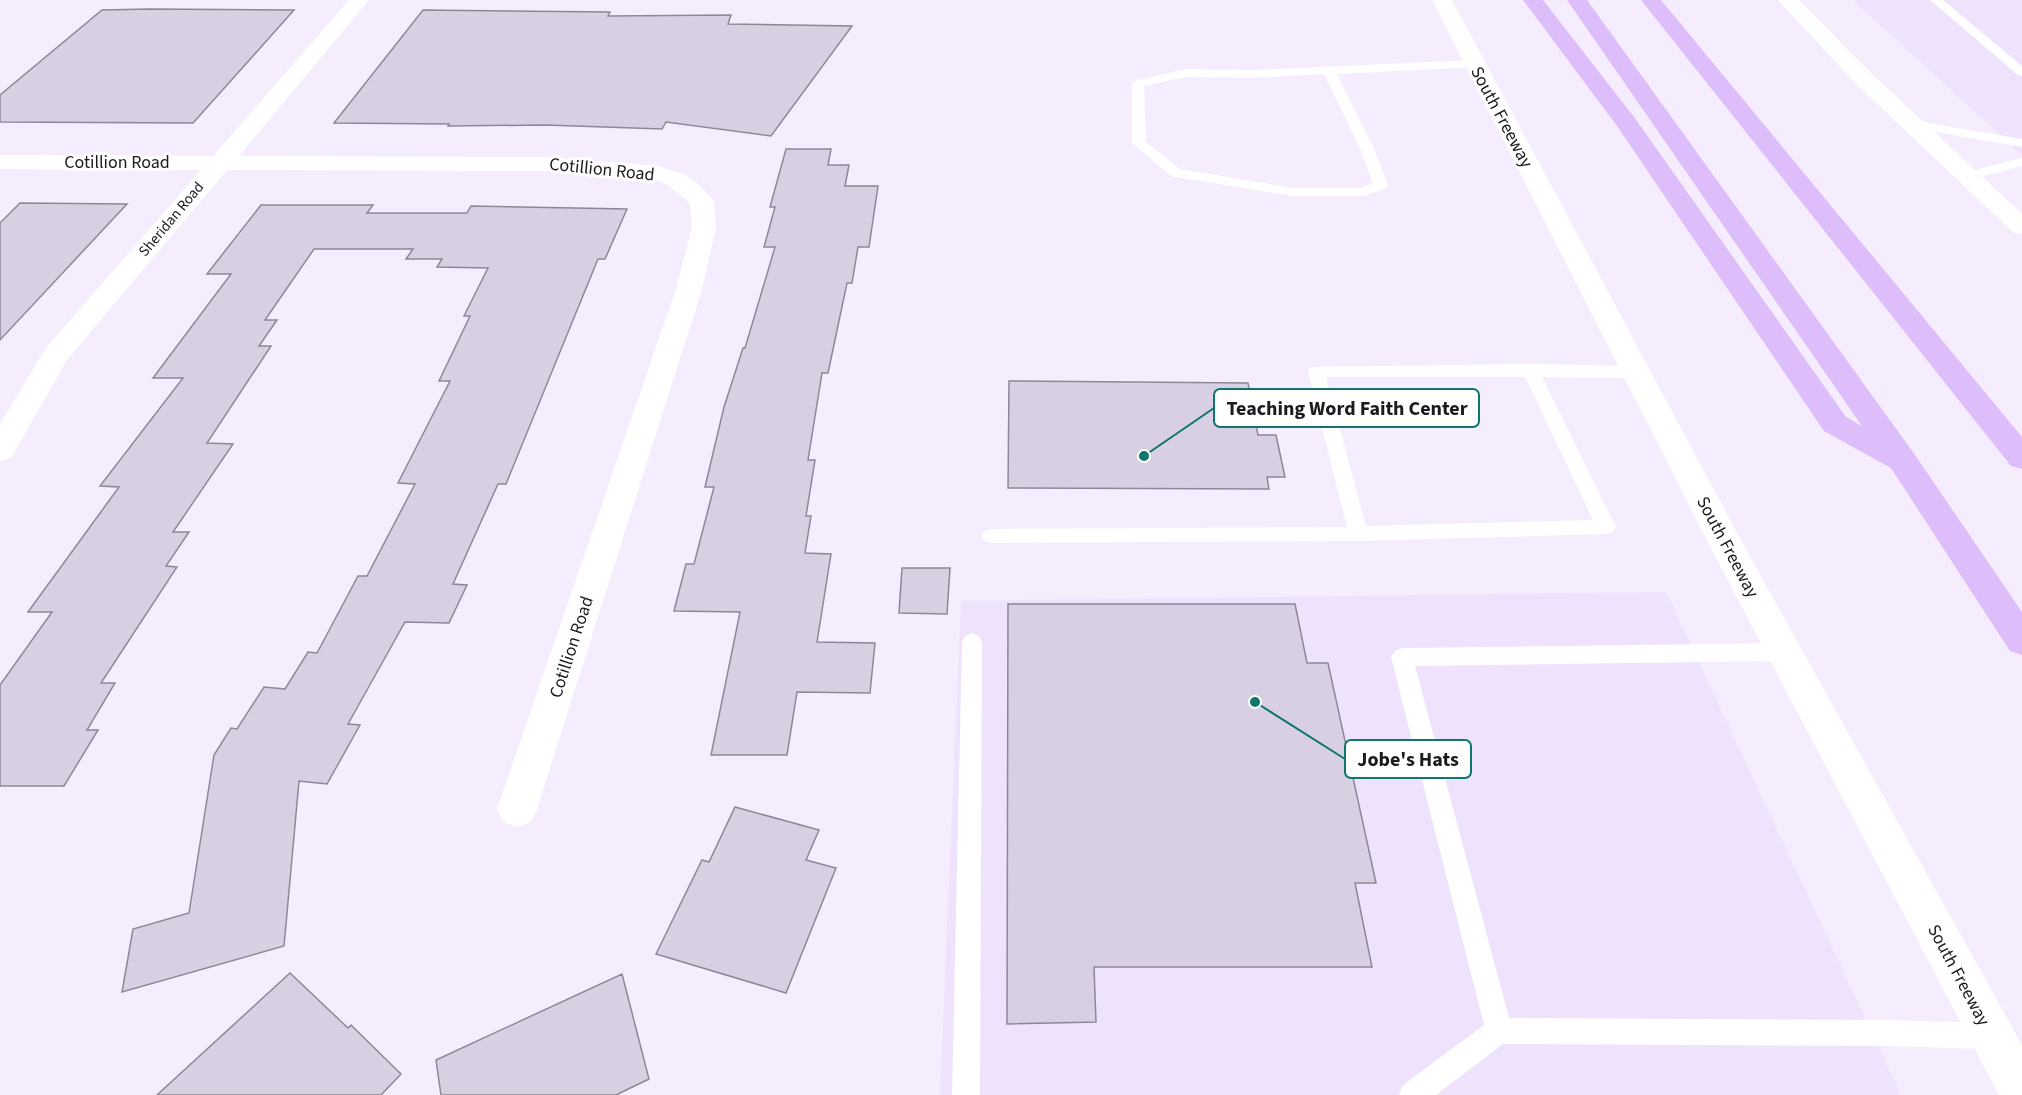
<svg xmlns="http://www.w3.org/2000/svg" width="2022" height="1095" viewBox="0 0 2022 1095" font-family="'Source Sans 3',sans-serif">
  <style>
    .built { fill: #eee2fc }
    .building { fill: #d8cfe2; stroke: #8f8798; stroke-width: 1.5 }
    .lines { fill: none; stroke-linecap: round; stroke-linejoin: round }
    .lane { fill: #fff; fill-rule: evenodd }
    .street { fill: #fff; fill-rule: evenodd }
    .secondary { fill: #fff; fill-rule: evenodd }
    .highway { fill: #ddbefb; fill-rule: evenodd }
    .labels { text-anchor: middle; stroke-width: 6; stroke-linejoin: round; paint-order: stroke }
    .far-street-label { font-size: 15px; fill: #1c191f; stroke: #fefefe }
    .street-label { font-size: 18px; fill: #1c191f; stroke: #fefefe }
    .leader { fill: none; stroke: #0f766e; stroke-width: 2 }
    .callout-dot { fill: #0f766e; stroke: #fefefe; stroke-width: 2 }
    .callout { fill: #fefefe; stroke: #0f766e; stroke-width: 2 }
    .callout-label { font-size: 20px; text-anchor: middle; font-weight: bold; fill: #1c191f }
  </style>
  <rect width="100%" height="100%" fill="#f5edfd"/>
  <path class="built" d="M1853,0H2022V155Z
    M1666,592L1901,1095H940L961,601Z"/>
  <path class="building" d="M149,9L294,10L193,123L0,122V95L102,10Z
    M423,10L610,12L608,16L731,15L728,24L852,26L771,136L666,122L662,129L546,125L448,126L449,124L334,123Z
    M786,149H831L828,165H849L845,186H878L869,247H858L852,283H847L828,373H822L808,460H815L806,516H811L805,553L831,554L817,642L875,643L870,693L797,692L787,755H711L740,612L674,611L686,564H694L714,487H705L724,407L743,348H745L775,247H764L775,207H770Z
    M20,203L127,204L0,340V223Z
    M261,205H373L367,213H467L471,206L627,209L605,259H598L506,484H498L453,584L467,585L449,623L405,622L348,724L360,725L327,784L299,781L284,946L122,992L133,929L189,913L214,755L231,728L237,729L264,687L285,689L308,652L317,653L358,576H367L415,484L398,483L450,381H439L470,316H464L488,268L437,267L442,259H406L413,249H314L265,320H277L259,346H271L207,443L233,444L173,532H189L166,566L177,567L101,683H115L87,730H98L64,786H0V685L52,612H28L119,487L100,486L183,378H153L231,274H207Z
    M1009,381L1248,383L1258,435H1276L1285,477H1267L1269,489L1008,488Z
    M902,568H950L947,614L899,613Z
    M1008,604H1295L1307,663H1328L1376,883H1355L1372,967H1094L1096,1022L1007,1024Z
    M735,807L819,830L806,860L836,868L786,993L656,954L702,860L709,862Z
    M290,973L348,1028L351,1025L401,1074L381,1095H157Z
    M622,974L649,1079L616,1095H441L436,1060Z"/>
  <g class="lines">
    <path class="lane" d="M1930,0H1943L2022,66V76L2018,75Z
      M1474,60L1480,64L1478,67L1337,74L1373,146L1388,185L1386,188L1364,196H1293L1176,177L1171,176L1132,143V84L1138,80L1186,69L1252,70ZM1324,74L1359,146L1373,183L1362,188H1293L1180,169L1146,142L1144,86L1186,77L1252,78Z
      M1912,120L2022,139V147L1907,127L1905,124Z
      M2022,158V166L1968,180L1961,176L1963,173Z
      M1530,364L1637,366L1643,368L1645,372L1643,376L1637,378L1542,377L1616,527L1613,532L1606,534L1358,541L991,543L984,541L981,536L984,531L991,529L1347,527L1308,371L1310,367ZM1326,377H1525L1593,520L1366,526Z
      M972,633L979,636L982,642L980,1095H952L962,642L965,636Z
      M1784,643L1791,646L1795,652L1791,658L1784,661L1415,666L1509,1018L1883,1020L1992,1023L2001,1027L2005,1036L2001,1045L1992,1049L1883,1046L1503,1044L1436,1095H1399L1403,1085L1484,1025L1391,657L1395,651L1402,648Z"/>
    <path class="street" d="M349,0H369L239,156L544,157L658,166L683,174L697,183L714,201L716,227L702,289L537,809L531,822L517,827L503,822L497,809L676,289L692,227L690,203L667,184L648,178L544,171L227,170L67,360L11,458L0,461V424L46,348L201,170L0,169V155L213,156Z"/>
    <path class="secondary" d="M1432,0H1452L1744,546L2022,1045V1095H1999L1714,554Z
      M1778,0H1799L1871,73L2022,214V234L2013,232L1855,83Z"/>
    <path class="highway" d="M1523,0H1543L1634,117L1846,417L1862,426L1567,0H1587L1915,455L2022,612V655L2010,651L1891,468L1824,431L1617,126Z
      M1641,0H1661L2022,437V469L2011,466Z"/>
  </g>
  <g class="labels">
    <g class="far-street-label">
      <text transform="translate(171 219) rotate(-50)" y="5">Sheridan Road</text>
    </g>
    <g class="street-label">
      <text transform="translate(1502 117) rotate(62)" y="6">South Freeway</text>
      <text x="117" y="168">Cotillion Road</text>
      <text transform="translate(602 169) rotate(6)" y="6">Cotillion Road</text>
      <text transform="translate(1728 547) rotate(62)" y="6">South Freeway</text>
      <text transform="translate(571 647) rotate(-72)" y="6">Cotillion Road</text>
      <text transform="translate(1959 975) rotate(62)" y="6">South Freeway</text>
    </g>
  </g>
  <path class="leader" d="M1144 456L1214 408M1255 702L1345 759"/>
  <g class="callout-dot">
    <circle cx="1144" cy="456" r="6"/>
    <circle cx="1255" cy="702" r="6"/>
  </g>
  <g class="callout">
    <rect x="1214" y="389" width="265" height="38" rx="6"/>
    <rect x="1345" y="740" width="126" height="38" rx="6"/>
  </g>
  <g class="callout-label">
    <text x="1347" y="415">Teaching Word Faith Center</text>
    <text x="1408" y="766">Jobe's Hats</text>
  </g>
</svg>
